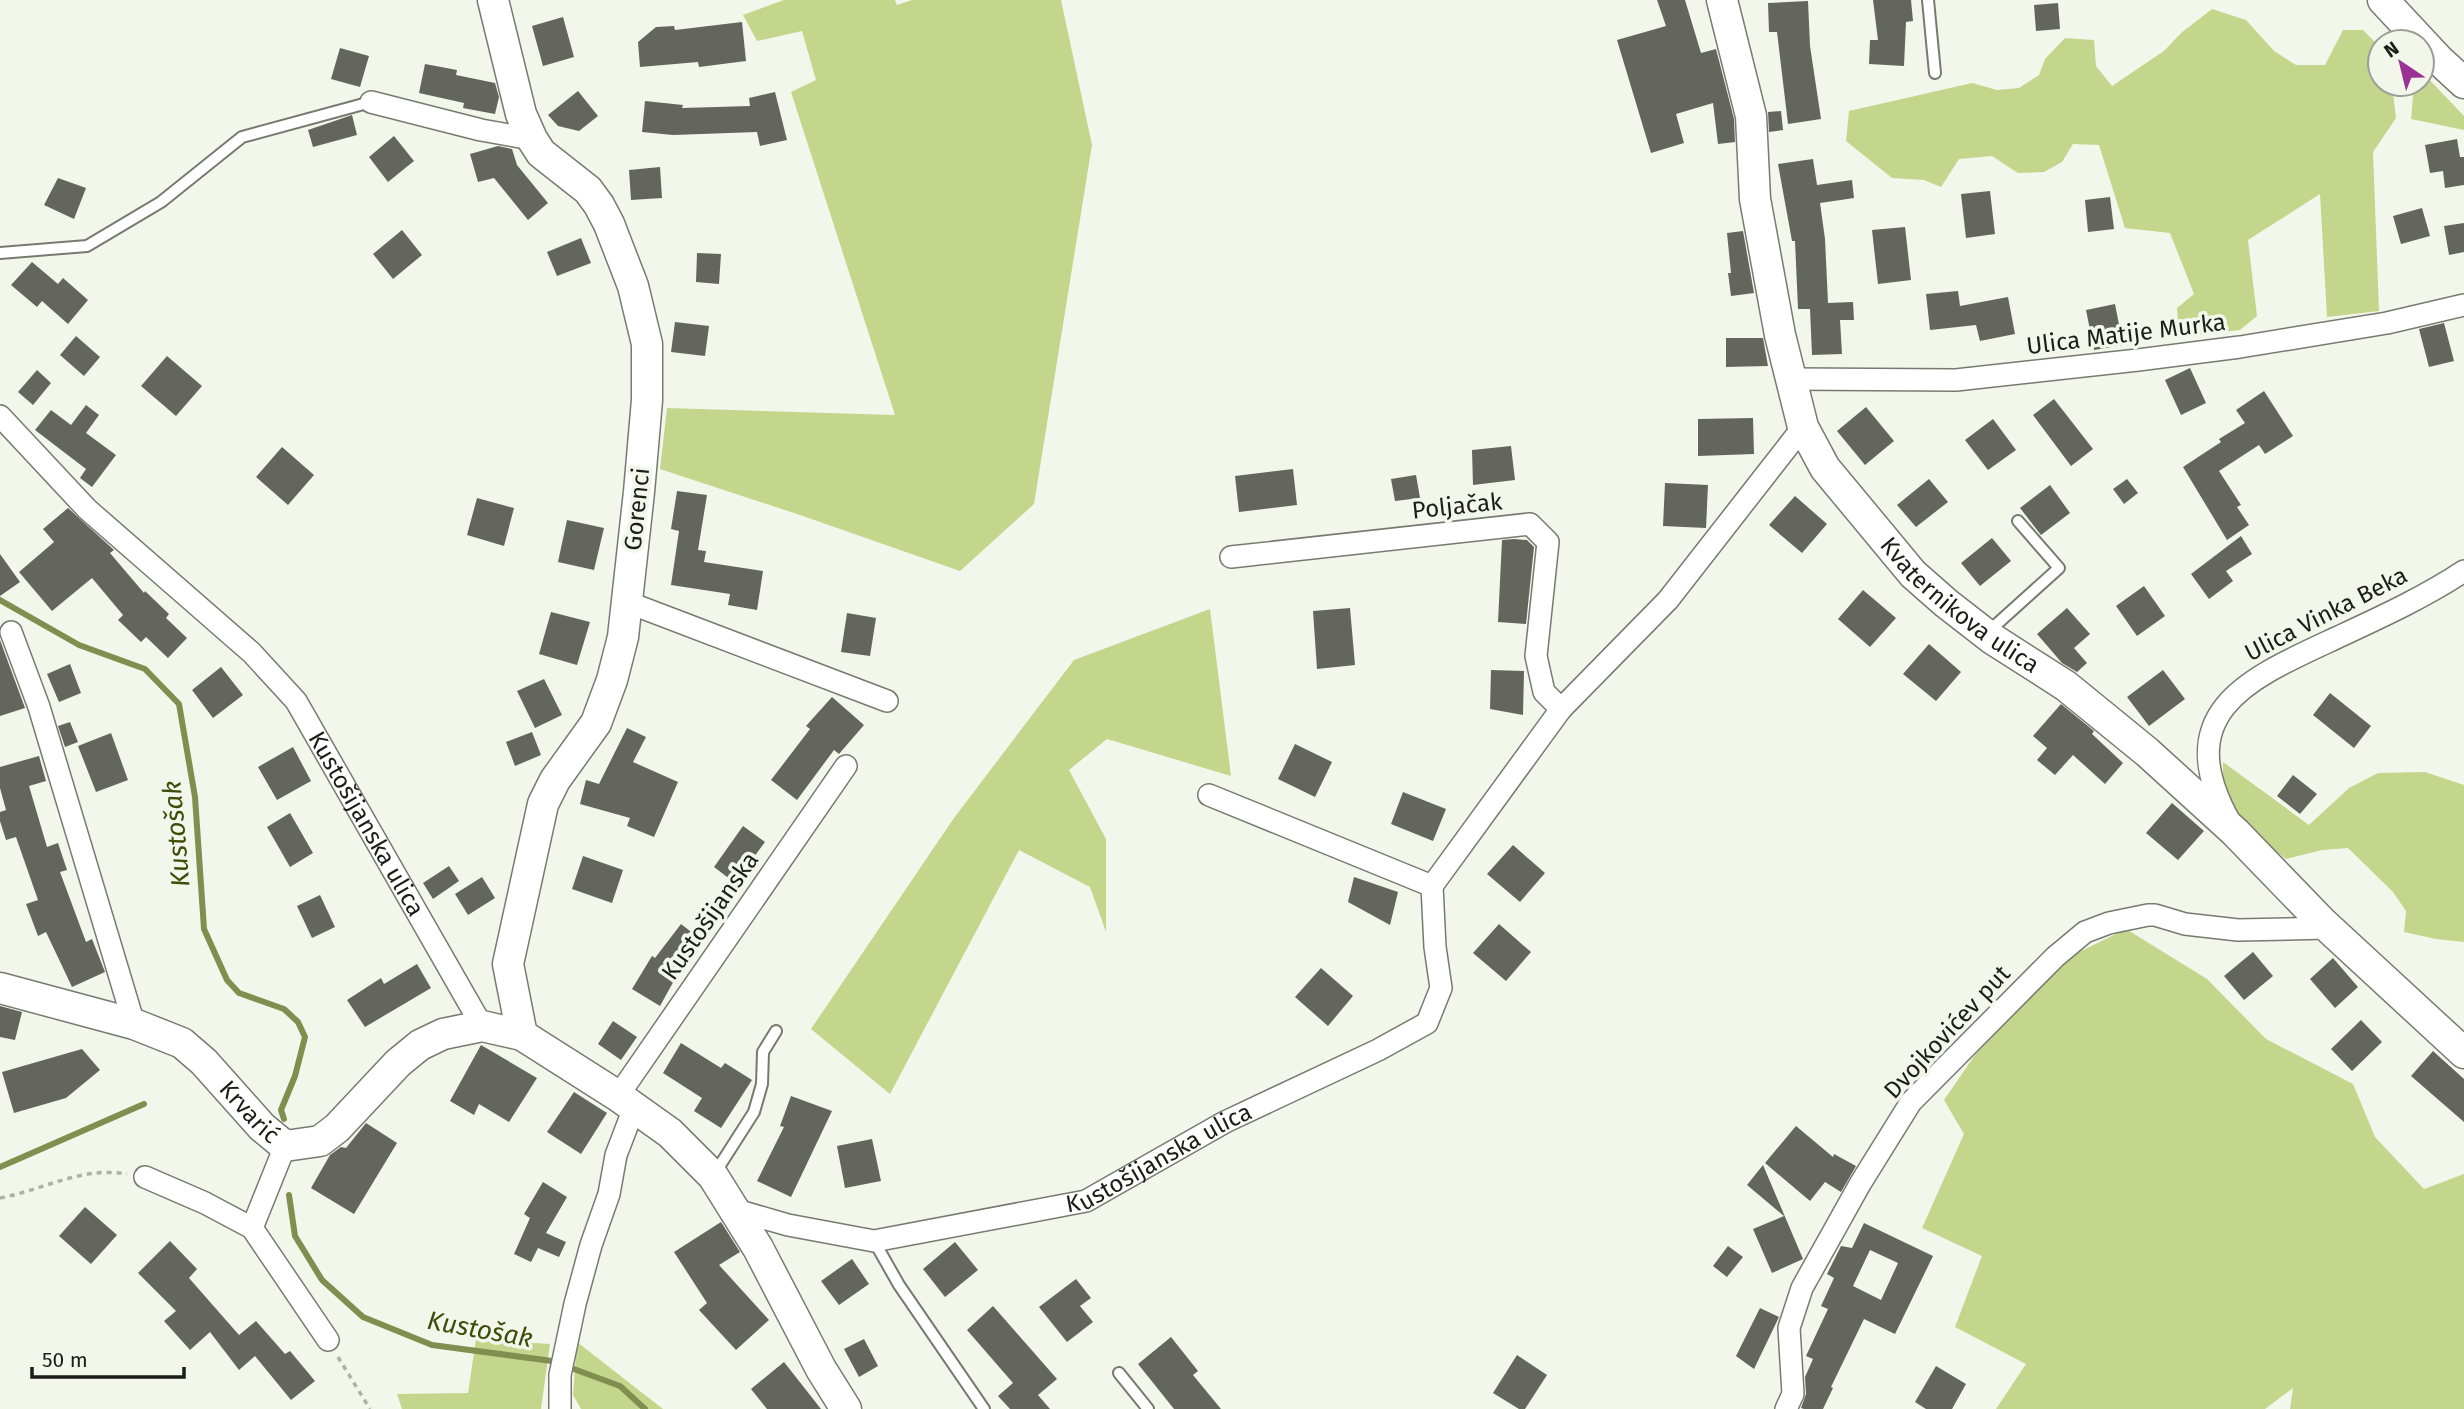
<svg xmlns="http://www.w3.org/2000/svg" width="2464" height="1409" viewBox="0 0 2464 1409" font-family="'Fira Sans',sans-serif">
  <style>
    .green { fill: #c4d68c }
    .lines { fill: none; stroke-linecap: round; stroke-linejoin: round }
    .stream { stroke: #808e4f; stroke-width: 6 }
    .building { fill: #64665d; fill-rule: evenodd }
    .lane-casing { stroke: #787a70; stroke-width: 14 }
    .street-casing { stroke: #787a70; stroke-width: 24 }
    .secondary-casing { stroke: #787a70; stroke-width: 33 }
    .path { stroke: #afb1a8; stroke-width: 3.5; stroke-dasharray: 5 5; stroke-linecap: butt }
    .lane { stroke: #fff; stroke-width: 10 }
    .street { stroke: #fff; stroke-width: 21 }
    .secondary { stroke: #fff; stroke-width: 30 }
    .labels { text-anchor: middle; stroke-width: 7; stroke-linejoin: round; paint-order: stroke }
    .street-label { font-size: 24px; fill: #1c1d19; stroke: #f3f6eb }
    .water-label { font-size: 26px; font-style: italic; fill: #404b07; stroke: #f3f6eb }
  </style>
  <rect width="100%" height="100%" fill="#f3f6eb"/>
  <path class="green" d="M784,0H895L897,5L912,0H1061L1092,145L1034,504L960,571L800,515L660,469L667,408L895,415L791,92L816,80L802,31L757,41L743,15Z
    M2212,9L2246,20L2274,51L2296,65H2325L2343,30H2363L2380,47V84H2392L2396,118L2373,152L2379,311L2327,317L2320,194L2248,240L2257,316L2240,330L2196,335L2178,322L2177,308L2194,294L2170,233L2125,228L2099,145L2073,144L2062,162L2044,172L2018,173L1992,156L1959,159L1941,187L1924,180L1892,178L1846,141L1849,111L1972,83L1997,90L2019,88L2039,75L2045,59L2065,38L2094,40L2096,66L2112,86L2164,51L2181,33Z
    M2422,72L2464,116V130L2411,119L2414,84H2422Z
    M1210,609L1231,776L1107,739L1069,770L1106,839V932L1090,887L1019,850L890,1094L811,1029L954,818L1074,660Z
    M2223,762L2309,825L2349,788L2378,773L2425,772L2464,785V942L2436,939L2404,932L2406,911L2393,892L2348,848L2322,850L2286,859L2242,825L2223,782Z
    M2126,929L2207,979L2266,1039L2353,1084L2375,1137L2424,1189L2464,1174V1409H2290L2293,1388L2265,1409H1996L2026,1364L1955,1327L1982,1256L1922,1228L1964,1134L1944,1100L1975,1055L2065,959Z
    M476,1339L550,1344L541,1409H402L397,1394L468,1393Z
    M577,1342L663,1409H581L573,1395Z"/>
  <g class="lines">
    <path class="stream" d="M0,600L79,645L145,669L179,704L195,797L204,929L227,980L239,993L284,1009L298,1022L305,1037L295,1076L281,1110L284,1119
      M0,1167L144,1104
      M289,1195L295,1236L322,1280L363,1317L432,1345L552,1361L620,1386L645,1409"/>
  </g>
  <path class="building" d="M1657,0H1685L1701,53L1716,49L1734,119L1735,142L1718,144L1713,103L1676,114L1684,143L1651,153L1617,40L1666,26Z
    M1873,0H1911L1913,21L1906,22L1904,66L1869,64L1870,40H1878Z
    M1808,1L1810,46L1821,119L1788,124L1777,32H1769L1768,3Z
    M2058,3L2060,29L2036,31L2034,5Z
    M563,17L574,57L543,66L532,26Z
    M742,22L746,61L699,67L698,62L640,67L638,42L656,27L674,26L675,30Z
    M340,48L369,56L360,87L331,79Z
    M425,64L457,70L456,75L495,83L499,97L495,114L463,108L464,103L419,93Z
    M578,91L598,116L579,131L558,126L548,115Z
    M775,92L787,140L760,146L757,132L673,135L642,132L645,101L683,105L682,108L750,106L749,98Z
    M1781,111L1783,130L1769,132L1768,112Z
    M352,115L357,135L313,147L308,130Z
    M394,136L414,161L388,182L369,157Z
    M2457,139L2460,157H2464V185L2445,188L2443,171L2430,173L2425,145Z
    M498,146L512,149L517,165L548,203L528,220L494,178L478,182L470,154Z
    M1813,159L1817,185L1852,180L1854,198L1820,203L1825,239L1828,303L1853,302L1854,320H1840L1842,354L1812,355L1810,309H1798L1795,241H1792L1778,164Z
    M660,167L662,198L631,200L629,170Z
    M58,178L86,188L74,219L44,205Z
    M1990,191L1995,234L1966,238L1961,194Z
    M2110,197L2114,229L2088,232L2085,200Z
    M2422,208L2430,236L2401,244L2393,216Z
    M2464,223V252L2449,255L2444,226Z
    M1905,227L1911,280L1878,284L1872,230Z
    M402,230L422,255L393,279L373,254Z
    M1743,231L1754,293L1731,296L1728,273H1731L1727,233Z
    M581,238L591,263L557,276L547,252Z
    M697,253L721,254L719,284L696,282Z
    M32,262L58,284L63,278L88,300L68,324L42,301L37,307L11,285Z
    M1958,291L1960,306L2008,297L2015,334L1980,341L1976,325L1930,330L1926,294Z
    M2115,304L2123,345L2094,350L2086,310Z
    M675,322L709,326L705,356L671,352Z
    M2444,323L2454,361L2429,367L2419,329Z
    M76,336L100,357L84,376L60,355Z
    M1726,338H1763L1768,366L1726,367Z
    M167,356L202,386L176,416L141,386Z
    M2190,368L2206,403L2181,415L2165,380Z
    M37,370L51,383L33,405L18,392Z
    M2264,391L2293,436L2265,454L2259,445L2219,471L2241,505L2237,507L2249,525L2227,540L2183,467L2221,442L2219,439L2245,423L2236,410Z
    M2054,399L2093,449L2071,466L2033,415Z
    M86,405L99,415L86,433L116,455L92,487L80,478L86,469L35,430L51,410L71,425Z
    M1866,407L1894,441L1865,465L1837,431Z
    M1753,418L1754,454L1698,456V419Z
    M1993,419L2016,450L1988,470L1965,440Z
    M1511,446L1515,480L1473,485L1472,450Z
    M282,447L314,475L288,505L256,477Z
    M1293,469L1297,505L1239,512L1235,476Z
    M1416,475L1420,498L1395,501L1391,479Z
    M1929,479L1948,502L1916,527L1897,505Z
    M2127,479L2138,493L2124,504L2113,489Z
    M1665,483L1708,485L1706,528L1663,526Z
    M2050,485L2070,513L2041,535L2020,508Z
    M677,491L707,495L698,550L706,551L704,562L763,571L757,610L728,605L730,594L671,585L679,531L671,529Z
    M1795,496L1827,524L1802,553L1769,525Z
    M477,498L514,508L504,546L467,535Z
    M68,508L114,550L110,553L144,593L145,591L169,614L166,618L187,638L168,658L146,637L141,642L118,620L123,615L92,578L52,611L19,572L54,542L43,529Z
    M567,520L604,528L594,570L558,562Z
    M2241,536L2252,554L2226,571L2233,581L2209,599L2191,574Z
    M1992,538L2011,561L1980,586L1961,563Z
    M1514,539L1527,540L1534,547L1526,624L1498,622L1502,540Z
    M0,554L20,582L0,596Z
    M2144,586L2165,616L2137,636L2116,606Z
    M1863,590L1896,618L1870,647L1838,619Z
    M1350,608L1355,665L1317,669L1313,611Z
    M2067,608L2090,634L2074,648L2087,663L2077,672L2062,663L2037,634Z
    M551,612L590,622L577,665L539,654Z
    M847,613L876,618L870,656L841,652Z
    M0,640L25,708L0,716Z
    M1929,644L1961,672L1936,701L1903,674Z
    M70,664L81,693L59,702L47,674Z
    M221,667L243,695L213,718L192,690Z
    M1491,670L1524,671L1523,715L1490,709Z
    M2163,670L2185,699L2149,726L2127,697Z
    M544,679L562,715L535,728L517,691Z
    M2330,693L2371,726L2354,748L2313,715Z
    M832,697L864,725L839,754L834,750L797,800L771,780L810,729L806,726Z
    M2061,704L2094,731L2092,734L2123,763L2105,784L2073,755L2055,775L2037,760L2047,748L2033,736Z
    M70,722L78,742L65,747L58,726Z
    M627,728L646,737L633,762L678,782L654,837L627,826L630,818L580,804L586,780L599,784Z
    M532,732L541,755L515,766L506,742Z
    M111,733L128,780L96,792L78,746Z
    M1295,744L1332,762L1315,797L1278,779Z
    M293,747L311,781L277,800L258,767Z
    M39,756L46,781L29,786L47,847L58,843L67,870L60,872L86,942L92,939L105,972L72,987L46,932L38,936L26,904L38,900L16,837L6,840L0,821V812L6,810L0,788V767Z
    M2293,775L2317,794L2300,814L2277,796Z
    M1403,792L1446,809L1433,841L1391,824Z
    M2172,803L2204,831L2178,860L2146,833Z
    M290,813L313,853L290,867L267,827Z
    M743,826L765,842L735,883L714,867Z
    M1513,845L1545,873L1520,902L1487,874Z
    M583,856L623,870L612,903L572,889Z
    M449,866L459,881L433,899L423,883Z
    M482,877L495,898L468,915L455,894Z
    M1354,877L1398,892L1390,925L1348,902Z
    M320,895L335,927L312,938L297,906Z
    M681,924L704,942L676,977L660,1006L632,989L652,956L655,958Z
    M1499,924L1531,952L1506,981L1473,953Z
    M2253,952L2273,976L2244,1000L2224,976Z
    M2333,958L2358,987L2335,1008L2310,979Z
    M417,964L431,988L365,1027L347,1000L381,978L384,984Z
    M1321,968L1353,996L1328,1026L1295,997Z
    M0,1006L22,1012L15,1040L0,1037Z
    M2361,1020L2382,1042L2352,1071L2331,1049Z
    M613,1021L637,1037L621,1060L598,1044Z
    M681,1043L721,1068L725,1063L752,1080L721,1128L694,1111L702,1098L663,1073Z
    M481,1045L537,1078L509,1122L479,1104L474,1115L450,1101Z
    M82,1049L100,1070L66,1098L14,1113L2,1072Z
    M2433,1051L2464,1079V1122L2411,1076Z
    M574,1092L607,1113L581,1154L547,1132Z
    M791,1096L832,1111L791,1197L757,1181L784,1127L780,1126Z
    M366,1123L397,1143L354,1214L311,1188L330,1155L341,1147L346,1148Z
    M1796,1126L1833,1157L1834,1154L1856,1166L1841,1192L1825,1182L1810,1201L1765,1163Z
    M872,1139L881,1181L845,1188L837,1146Z
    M1763,1165L1803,1259L1772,1273L1753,1229L1784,1216L1747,1185Z
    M543,1182L567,1197L546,1233L566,1242L559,1257L538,1248L531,1262L514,1254L530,1218L524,1214Z
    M85,1207L117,1235L91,1264L59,1236Z
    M721,1222L740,1252L719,1265L769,1320L736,1350L699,1310L707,1303L674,1252Z
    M1864,1223L1933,1256L1895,1334L1864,1319L1831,1387L1833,1388L1823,1409H1804L1801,1408L1806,1394L1805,1377L1813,1359L1806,1356L1828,1309L1821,1306L1834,1278L1827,1274L1841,1246L1852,1248ZM1870,1250L1898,1263L1881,1300L1853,1286Z
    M170,1241L197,1269L189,1278L239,1335L256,1321L285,1354L290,1351L315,1381L291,1400L255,1356L239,1370L210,1332L190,1350L164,1321L176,1311L138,1273Z
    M955,1242L978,1270L945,1297L923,1269Z
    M1728,1246L1743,1257L1727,1277L1713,1266Z
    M852,1259L869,1284L839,1305L821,1281Z
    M1076,1279L1091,1298L1080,1306L1093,1322L1067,1342L1039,1307Z
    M993,1306L1057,1379L1038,1395L1050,1409H1010L998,1396L1013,1383L967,1330Z
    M1760,1308L1779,1317L1754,1369L1736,1356Z
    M1171,1337L1198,1371L1193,1375L1221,1409H1174L1138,1364Z
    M864,1339L878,1366L859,1377L844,1349Z
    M1517,1355L1547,1375L1525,1409H1519L1493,1393Z
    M784,1362L821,1409H767L751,1389Z
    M1936,1366L1966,1384L1952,1409H1926L1915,1402Z"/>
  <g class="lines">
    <defs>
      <path id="lane" d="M1928,0L1935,73
        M0,253L87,246L161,202L242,137L371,102
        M1988,632L2059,568L2018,521
        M715,1173L754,1112L762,1084L763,1052L776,1031
        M874,1241L899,1285L984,1409
        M1119,1373L1148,1409"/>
      <g id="street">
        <path d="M371,102L481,130L532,139"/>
        <path d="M1791,379L1956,380L2138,360L2240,347L2387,323L2464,305"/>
        <path id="s1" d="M0,416L87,509L252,653L296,701L482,1026"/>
        <path d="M1231,557L1530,524L1548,542L1536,656L1544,692L1561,709L1432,886"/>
        <path d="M627,602L887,701"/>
        <path d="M11,632L39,707L134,1024"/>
        <path d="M1561,709L1668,600L1803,427"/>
        <path d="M1209,795L1432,886"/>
        <path d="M2230,822C2168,711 2250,678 2336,638C2379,618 2425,597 2464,571"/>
        <path d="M618,1096L846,766"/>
        <path d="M145,1177L205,1203L252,1228L328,1340"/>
        <path id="s2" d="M736,1210L788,1225L874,1241L1086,1201L1225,1122L1378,1050L1427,1023L1441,988L1435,947L1432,886"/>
        <path d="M252,1228L285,1146"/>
        <path d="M560,1409V1375L575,1304L591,1245L609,1194L616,1155L634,1108"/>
        <path d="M1786,1409L1793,1394L1789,1328L1802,1288L1860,1184L1911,1102L2055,957L2085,932L2109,923L2148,915H2155L2185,924L2238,930L2329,928"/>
      </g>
      <g id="secondary">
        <path d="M493,0L521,114L532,139L541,153L588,190L599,205L609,224L633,286L647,344V400L639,492L623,637L612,680L596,723L555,780L543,804L508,964L522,1035"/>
        <path id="s3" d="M1722,0L1751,116L1755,199L1780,335L1803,427L1825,468L1913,574L1946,603L1991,638L2066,686L2147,752L2235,832L2321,921L2464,1053"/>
        <path d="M2383,0L2439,60L2464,83"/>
        <path id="s4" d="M0,988L134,1024L182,1043L204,1062L262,1127L285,1146L320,1141L337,1128L398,1063L420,1045L443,1034L482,1026L522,1035L618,1096L670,1133L713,1176L758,1248L821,1369L846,1409"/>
      </g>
    </defs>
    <use href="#lane" class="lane-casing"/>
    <use href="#street" class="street-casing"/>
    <use href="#secondary" class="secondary-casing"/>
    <path class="path" d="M0,1198C43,1190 82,1166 127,1174
      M338,1357L370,1409"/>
    <use href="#lane" class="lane"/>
    <use href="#street" class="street"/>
    <use href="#secondary" class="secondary"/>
  </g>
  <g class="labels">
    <g class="street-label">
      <text transform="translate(2126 334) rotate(-7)" y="8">Ulica Matije Murka</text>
      <text transform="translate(1457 506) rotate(-6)" y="8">Poljačak</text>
      <text transform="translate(637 509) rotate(-84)" y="8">Gorenci</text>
      <text dy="8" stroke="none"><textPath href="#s3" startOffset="676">Kvaternikova ulica</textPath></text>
      <text transform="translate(2326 614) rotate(-27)" y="8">Ulica Vinka Beka</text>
      <text dy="8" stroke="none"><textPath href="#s1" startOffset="553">Kustošijanska ulica</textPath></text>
      <text transform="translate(710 916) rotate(-55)" y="8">Kustošijanska</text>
      <text transform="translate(1947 1032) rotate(-47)" y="8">Dvojkovićev put</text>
      <text dy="8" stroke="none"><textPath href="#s4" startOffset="287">Krvarić</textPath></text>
      <text dy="8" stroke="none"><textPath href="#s2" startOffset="441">Kustošijanska ulica</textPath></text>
    </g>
    <g class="water-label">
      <text transform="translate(176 834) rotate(-95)" y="9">Kustošak</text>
      <text transform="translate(480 1329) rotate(10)" y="9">Kustošak</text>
    </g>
  </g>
  <g transform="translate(2401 63) rotate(325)"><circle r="33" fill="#f3f6eb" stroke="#9d9f97" stroke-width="2"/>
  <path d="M0-5L12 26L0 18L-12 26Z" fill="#9a3296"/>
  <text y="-10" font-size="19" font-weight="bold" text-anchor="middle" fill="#1c1d19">N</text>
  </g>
  <path d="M32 1367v10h152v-10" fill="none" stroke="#1c1d19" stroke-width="3.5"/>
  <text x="42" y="1367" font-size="21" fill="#1c1d19" stroke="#f3f6eb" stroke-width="5" paint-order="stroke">50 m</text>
</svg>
